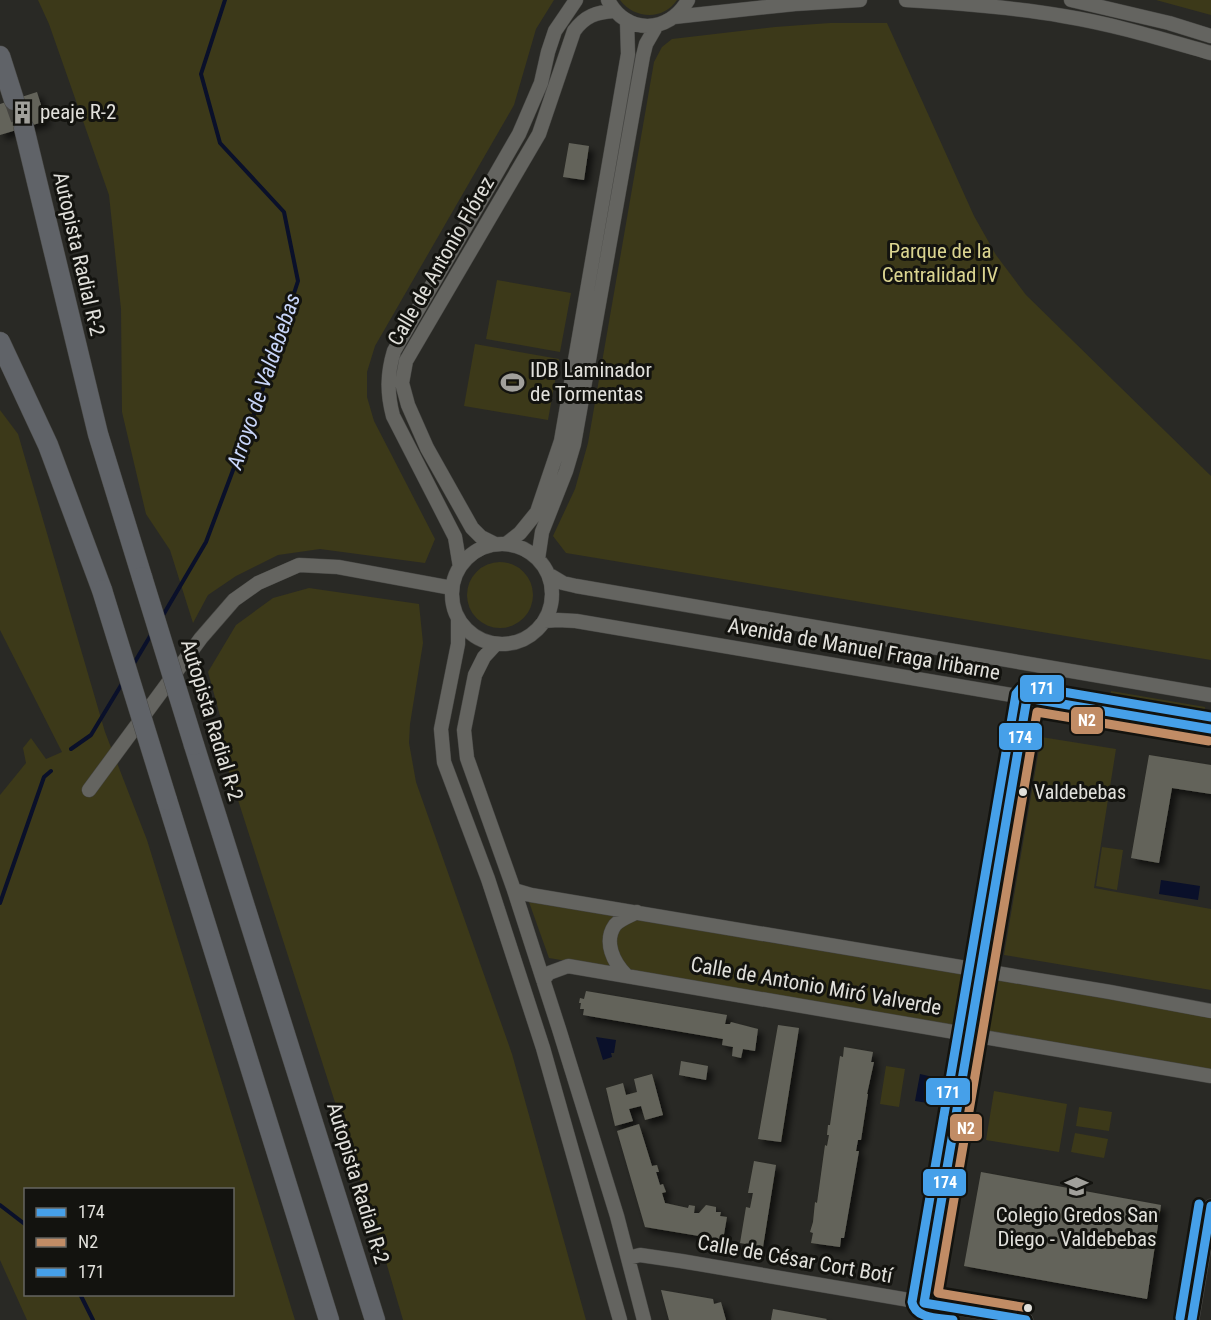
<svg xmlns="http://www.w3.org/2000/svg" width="1211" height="1320" viewBox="0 0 1211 1320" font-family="'Roboto Condensed',sans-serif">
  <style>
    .green { fill: #3c3919; fill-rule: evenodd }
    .water { fill: #0a102a }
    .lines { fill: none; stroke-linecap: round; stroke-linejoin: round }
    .stream { stroke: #0a102a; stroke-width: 4 }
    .building { fill: #64645a; filter: url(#shadow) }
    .highway-tunnel { stroke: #454440; stroke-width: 20; stroke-dasharray: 20 10; stroke-linecap: butt }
    .minor-casing { stroke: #474744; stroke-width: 15 }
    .highway-casing { stroke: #474744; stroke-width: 21 }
    .minor { stroke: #646460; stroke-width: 14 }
    .highway { stroke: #606368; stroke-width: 20 }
    .highway-bridge-casing { stroke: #474744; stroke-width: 21; stroke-linecap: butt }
    .highway-bridge { stroke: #606368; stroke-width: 20 }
    .bus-1-casing { stroke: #13130f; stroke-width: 14 }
    .bus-2-casing { stroke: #13130f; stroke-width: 14 }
    .bus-3-casing { stroke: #13130f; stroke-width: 14 }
    .bus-1 { stroke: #46a0e9; stroke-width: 9 }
    .bus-2 { stroke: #c18c65; stroke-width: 9 }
    .bus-3 { stroke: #46a0e9; stroke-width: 9 }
    .bus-dot { fill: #e1e0db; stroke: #13130f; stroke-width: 2 }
    .labels { text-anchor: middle; stroke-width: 6; stroke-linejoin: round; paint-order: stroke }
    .bus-label { font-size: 20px; fill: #e1e0db; stroke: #13130f; text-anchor: start }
    .poi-label { font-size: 21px; fill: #e1e0db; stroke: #13130f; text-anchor: start }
    .park-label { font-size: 21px; fill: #dad490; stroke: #13130f }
    .street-label { font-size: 21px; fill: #e1e0db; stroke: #13130f }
    .water-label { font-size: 22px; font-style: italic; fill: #c8d5f9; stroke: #13130f }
    .line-badge { stroke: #13130f; stroke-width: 2 }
    .badge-label { font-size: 16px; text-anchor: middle; font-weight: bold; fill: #fff }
  </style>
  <defs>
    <filter id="shadow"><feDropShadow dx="5" dy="5" stdDeviation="3" flood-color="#0009"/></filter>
  </defs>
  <rect width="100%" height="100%" fill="#292925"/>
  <path class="green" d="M38,0H554L536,29L514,105L375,346L367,372V397L374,421L435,539L425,563L320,549L278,555L236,576L208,595L193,623L170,550L146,514L122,412L121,309L109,195L49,24Z
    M620,0H677C663,21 634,19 620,0Z
    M1156,0H1211V15Z
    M830,23H887L974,216L996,255L1026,295L1211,476V660L566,553L553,536L575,489L588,443L654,62L662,47L672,39L775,27Z
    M497,280L571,293L560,352L486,339Z
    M475,344L559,359L548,420L464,406Z
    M0,410L18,434L105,732L147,840L295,1320H27L0,1260V795L26,763L23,748L31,738L46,759L62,752L0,630ZM26,1190H232V1294H26Z
    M467 595a33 33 0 1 1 66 0a33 33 0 1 1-66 0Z
    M309,588L419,604L423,643L410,724L409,743L416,782L512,1054L586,1320H403L384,1255L221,747L222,723L208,672L236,625L273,598Z
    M1111,691L1205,707L1204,717L1109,701Z
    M1041,737L1116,749L1094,888L1211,909V990L1004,955Z
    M1102,847L1123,850L1117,890L1096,886Z
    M529,902L1211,1016V1070L549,958Z
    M886,1066L905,1069L899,1107L880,1104Z
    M994,1091L1067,1104L1059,1152L986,1140Z
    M1079,1107L1112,1112L1109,1131L1076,1126Z
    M1075,1133L1108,1139L1104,1158L1071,1152Z"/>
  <path class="water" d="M1161,880L1200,886L1198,900L1159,894Z
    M596,1037L616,1040L614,1053H611L612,1057L603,1060Z
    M920,1074L933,1077L928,1103L915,1101Z"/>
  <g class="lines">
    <path class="stream" d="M162,617L206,542L259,401L298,281L284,212L220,143L201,74L225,0
      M133,665L152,633
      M71,749L91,735L123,682
      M0,903L44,777L51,771
      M0,1205L26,1225
      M80,1294L93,1320"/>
  </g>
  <path class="building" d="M37,92L46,121L0,135V104Z
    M569,143L589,146L584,180L563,177Z
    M1149,755L1211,765V794L1172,788L1159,863L1131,858Z
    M586,991L727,1015L725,1024H730L731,1022L758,1029L755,1051L743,1049L741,1058L732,1056L733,1047L722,1045L723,1039L583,1015L584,1009H580L581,1003H579L580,998L584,999Z
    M778,1025L799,1028L781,1142L758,1139Z
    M844,1047L873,1052L871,1062H874L867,1094H868L861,1140H858L856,1151H859L844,1238H841L840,1247L811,1243L813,1233L810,1232L813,1222L815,1202L817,1203L825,1145L827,1146L829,1135H827L828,1125H830L840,1056L843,1057Z
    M681,1061L708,1066L706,1080L679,1075Z
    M652,1074L663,1115L645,1120L641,1106L629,1109L633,1121L615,1126L606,1088L623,1083L626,1095L637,1092L634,1079Z
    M639,1124L652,1166L657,1165L659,1172H656L660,1185L663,1184L666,1192L662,1193L665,1203L688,1208L689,1205L695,1206L694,1213H699L706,1205L716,1207V1212H721L720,1216L727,1217L723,1240L645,1227L617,1131Z
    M754,1161L776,1165L763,1247L740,1243L746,1207L750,1208L753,1193H748Z
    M981,1172L1161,1205L1147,1299L964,1266Z
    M661,1290L713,1299L714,1304L721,1302L726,1320H669Z
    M773,1309L827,1319L826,1320H771Z"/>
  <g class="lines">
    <path class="highway-tunnel" d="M14,100L24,128"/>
    <defs>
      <path id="minor" d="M608,0C626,35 669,34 688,0
        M906,0C958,3 1012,7 1063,16C1113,24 1162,39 1211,53
        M1071,0L1169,23L1211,36
        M674,17L795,4L860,0
        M495,544L481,537L472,528L427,448L408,405L402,383L406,361L539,134L574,31C585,16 596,12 615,11
        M506,544L520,533L537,512L561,441L628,54L627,21
        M452 594a50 50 0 1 1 100 0a50 50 0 1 1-100 0Z
        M538,559L542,532L566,471L574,444L643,56L646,44L657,25
        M460,567L455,537L393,416C387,393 387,374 394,351L519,134L541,83L548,52L555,31L576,0
        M548,574L563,583L576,586L1211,695
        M458,620V644L441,729L444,762L488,879L543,1048L620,1320
        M544,621L558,620L576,621L1211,729
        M496,644L484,657L475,675L464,730L467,758L514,890L559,1029L617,1216L644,1320
        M89,790L201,638L234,600L258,583L299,565L338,567L452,588
        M514,890L531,895L1110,992L1211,1011
        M626,975C614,963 603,942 615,925C620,919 630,916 637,912
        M543,980L549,973L568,966L1211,1076
        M628,1258L640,1255L681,1261L1026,1320
        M924,1303L1027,698
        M1192,1320L1211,1206"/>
      <path id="highway" d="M0,56L14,100
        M24,128L98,434L142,577
        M0,342L48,445L102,590
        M194,745L375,1320
        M167,800L329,1320"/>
    </defs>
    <use href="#minor" class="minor-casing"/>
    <use href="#highway" class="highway-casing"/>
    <use href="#minor" class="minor"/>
    <use href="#highway" class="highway"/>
    <defs>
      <path id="highway-bridge" d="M142,577L194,745
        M102,590L167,800"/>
    </defs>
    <use href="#highway-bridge" class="highway-bridge-casing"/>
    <use href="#highway-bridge" class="highway-bridge"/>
    <defs>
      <path id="bus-1" d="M1026,1320L924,1303L1027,698L1211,729
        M1192,1320L1211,1206"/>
      <path id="bus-2" d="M1028,1308L938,1293L1037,712L1209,741"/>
      <path id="bus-3" d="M1180,1318L1199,1204
        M953,1320C939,1318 915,1319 912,1302L1016,694L1021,688L1028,686L1211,717"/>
    </defs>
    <use href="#bus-1" class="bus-1-casing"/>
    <use href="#bus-2" class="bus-2-casing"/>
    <use href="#bus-3" class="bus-3-casing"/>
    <use href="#bus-1" class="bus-1"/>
    <use href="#bus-2" class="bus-2"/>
    <use href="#bus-3" class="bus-3"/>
  </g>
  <defs>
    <symbol id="building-bare" viewBox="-9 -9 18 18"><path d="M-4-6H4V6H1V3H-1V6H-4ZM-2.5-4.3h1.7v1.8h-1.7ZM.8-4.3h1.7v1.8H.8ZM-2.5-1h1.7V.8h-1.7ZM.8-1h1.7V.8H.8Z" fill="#a1a09b" stroke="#13130f" stroke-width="2.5" paint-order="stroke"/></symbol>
    <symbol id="stadium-bare" viewBox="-9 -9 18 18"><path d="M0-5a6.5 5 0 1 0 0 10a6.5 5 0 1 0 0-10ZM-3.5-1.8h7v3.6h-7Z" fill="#a1a09b" stroke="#13130f" stroke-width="2.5" paint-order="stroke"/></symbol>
    <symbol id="school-bare" viewBox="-9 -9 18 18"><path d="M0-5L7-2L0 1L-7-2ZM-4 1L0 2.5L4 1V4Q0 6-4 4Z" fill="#a1a09b" stroke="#13130f" stroke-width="2.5" paint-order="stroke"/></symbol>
  </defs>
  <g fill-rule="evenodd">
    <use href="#building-bare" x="6" y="96" width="33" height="33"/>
    <use href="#stadium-bare" x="496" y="366" width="33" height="33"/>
    <use href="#school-bare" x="1060" y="1170" width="33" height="33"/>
  </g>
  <g class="bus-dot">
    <circle cx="1023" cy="792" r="5"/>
    <circle cx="1028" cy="1308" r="5"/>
  </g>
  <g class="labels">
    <g class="bus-label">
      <text x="1034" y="799">Valdebebas</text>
    </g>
    <g class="poi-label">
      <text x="40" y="119">peaje R-2</text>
      <text x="530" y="377">IDB Laminador<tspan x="530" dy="24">de Tormentas</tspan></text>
      <text x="1077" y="1222" text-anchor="middle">Colegio Gredos San<tspan x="1077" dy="24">Diego - Valdebebas</tspan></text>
    </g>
    <g class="park-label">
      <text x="940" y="258">Parque de la<tspan x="940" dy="24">Centralidad IV</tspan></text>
    </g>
    <g class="street-label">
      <text transform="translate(79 254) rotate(77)" y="7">Autopista Radial R-2</text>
      <text transform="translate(441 261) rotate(-60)" y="7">Calle de Antonio Flórez</text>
      <text transform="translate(864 649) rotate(10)" y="7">Avenida de Manuel Fraga Iribarne</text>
      <text transform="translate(212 720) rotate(73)" y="7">Autopista Radial R-2</text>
      <text transform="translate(816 986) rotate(10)" y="7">Calle de Antonio Miró Valverde</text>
      <text transform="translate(358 1183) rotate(73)" y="7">Autopista Radial R-2</text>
      <text transform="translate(795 1259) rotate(10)" y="7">Calle de César Cort Botí</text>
    </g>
    <g class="water-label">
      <text transform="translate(263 381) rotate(-71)" y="8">Arroyo de Valdebebas</text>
    </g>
  </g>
  <g class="line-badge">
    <rect x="1019" y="674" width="46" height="29" rx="6" fill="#46a0e9"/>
    <rect x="1070" y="706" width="34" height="29" rx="6" fill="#c18c65"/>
    <rect x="998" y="722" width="45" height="29" rx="6" fill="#46a0e9"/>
    <rect x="925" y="1077" width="46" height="29" rx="6" fill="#46a0e9"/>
    <rect x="949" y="1113" width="34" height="29" rx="6" fill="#c18c65"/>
    <rect x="922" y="1168" width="45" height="29" rx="6" fill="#46a0e9"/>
  </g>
  <g class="badge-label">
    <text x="1042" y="694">171</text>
    <text x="1087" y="726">N2</text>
    <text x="1020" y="743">174</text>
    <text x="948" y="1098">171</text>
    <text x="966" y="1134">N2</text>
    <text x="945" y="1188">174</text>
  </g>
  <rect x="24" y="1188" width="210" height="108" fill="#13130f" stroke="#656561" stroke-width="1.5"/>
  <rect x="36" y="1208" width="30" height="9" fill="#46a0e9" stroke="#656561" stroke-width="1.5"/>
  <text x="78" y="1218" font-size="18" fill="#e1e0db">174</text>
  <rect x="36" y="1238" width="30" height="9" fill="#c18c65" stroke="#656561" stroke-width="1.5"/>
  <text x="78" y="1248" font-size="18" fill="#e1e0db">N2</text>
  <rect x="36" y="1268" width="30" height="9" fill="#46a0e9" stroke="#656561" stroke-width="1.5"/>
  <text x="78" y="1278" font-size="18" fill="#e1e0db">171</text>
</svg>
